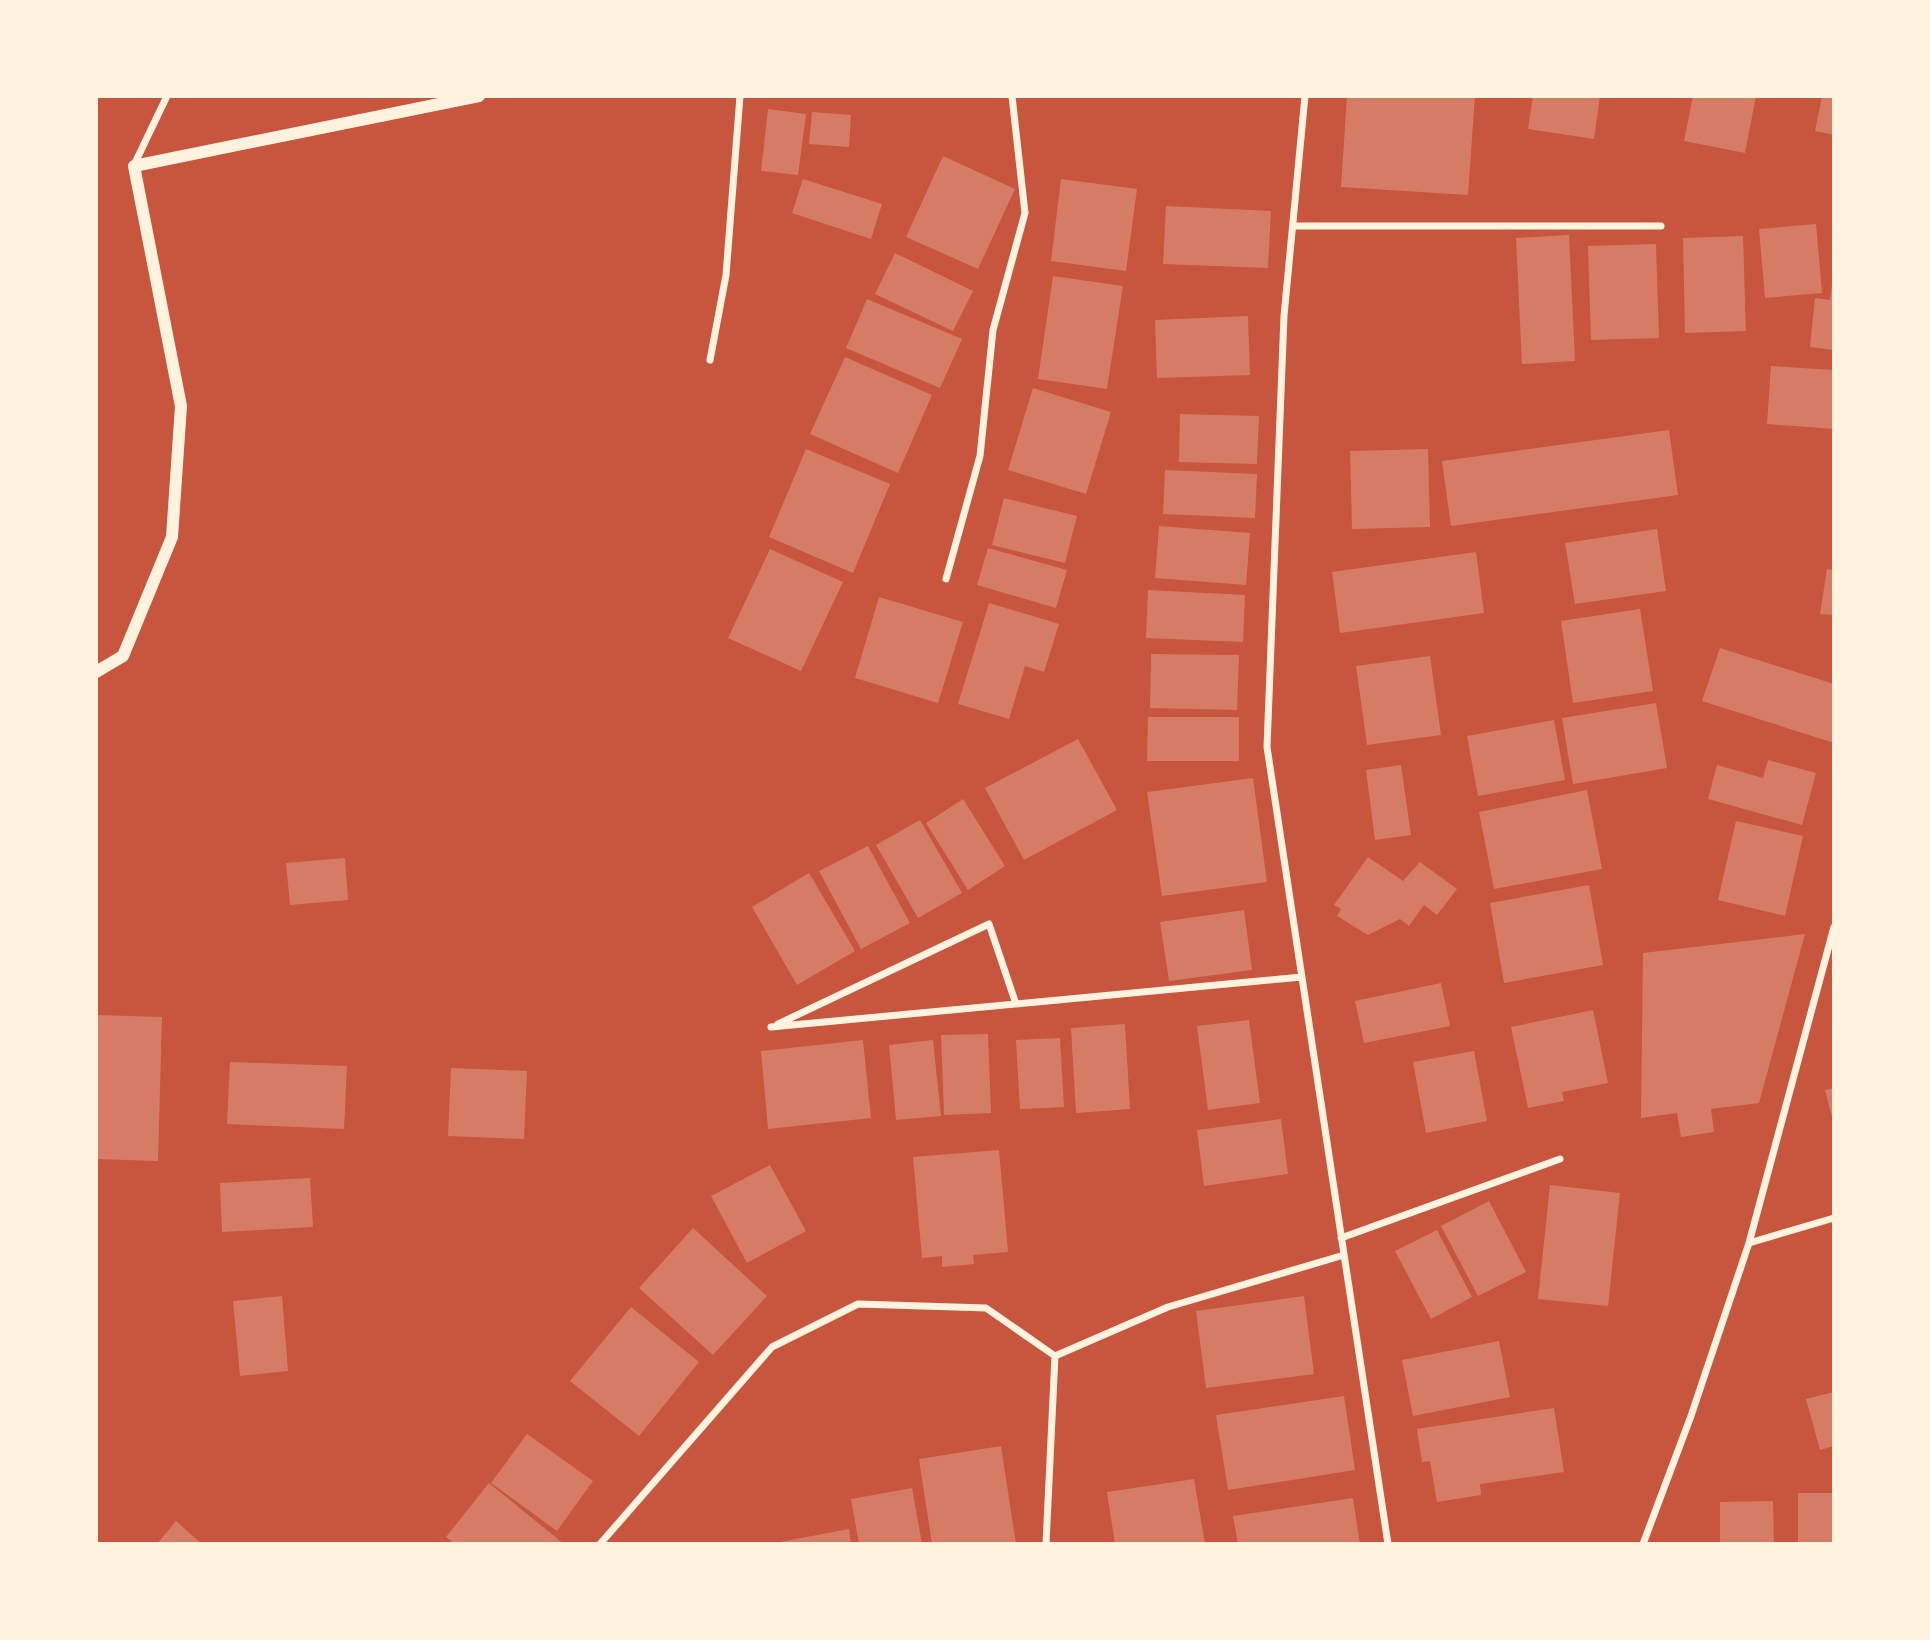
<svg xmlns="http://www.w3.org/2000/svg" width="1930" height="1640" viewBox="0 0 1930 1640" font-family="Commissioner,sans-serif">
  <style>
    .building { fill: #d67c66 }
    .lines { fill: none; stroke-linecap: round; stroke-linejoin: round }
    .minor { stroke: #fff3e0; stroke-width: 7 }
    .tertiary { stroke: #fff3e0; stroke-width: 12 }
  </style>
  <rect width="100%" height="100%" fill="#c8553d"/>
  <path class="building" d="M1347,96H1475L1468,195L1341,187Z
    M1533,96H1600L1594,139L1528,129Z
    M1693,96H1756L1745,153L1684,141Z
    M1822,96H1834V135L1815,131Z
    M768,109L806,114L798,175L761,171Z
    M812,112L851,115L849,147L809,144Z
    M943,156L1015,189L978,269L906,237Z
    M803,179L882,204L871,239L792,213Z
    M1061,179L1137,189L1126,271L1051,261Z
    M1166,206L1271,211L1268,268L1163,264Z
    M1816,224L1822,293L1765,298L1759,229Z
    M1569,235L1575,361L1522,364L1516,238Z
    M1743,236L1746,331L1685,333L1683,238Z
    M1656,244L1659,338L1591,340L1588,246Z
    M895,253L973,291L953,331L875,294Z
    M1053,276L1123,286L1107,389L1038,379Z
    M1832,284L1834,350L1810,347L1815,298L1830,300Z
    M867,299L962,339L940,388L846,348Z
    M1248,316L1250,375L1157,378L1155,320Z
    M845,357L932,395L898,473L810,434Z
    M1771,366L1834,370V429L1767,424Z
    M1033,388L1111,412L1086,494L1008,470Z
    M1180,414L1259,416L1257,464L1179,462Z
    M1669,430L1678,495L1451,526L1442,461Z
    M806,449L890,484L853,573L769,537Z
    M1428,449L1430,527L1352,529L1350,451Z
    M1165,470L1257,474L1255,518L1163,514Z
    M1004,498L1077,516L1065,563L992,545Z
    M1159,526L1250,533L1246,585L1155,578Z
    M1657,529L1666,591L1575,604L1565,543Z
    M988,548L1067,570L1056,608L977,585Z
    M770,549L843,582L801,671L728,638Z
    M1476,552L1484,613L1340,633L1332,572Z
    M1827,569L1834,570V615L1820,614Z
    M1148,590L1245,595L1243,642L1146,638Z
    M879,597L963,622L938,703L855,678Z
    M989,603L1059,624L1044,672L1025,666L1009,719L958,704Z
    M1640,609L1653,691L1573,703L1561,621Z
    M1720,648L1834,684V743L1702,701Z
    M1151,654L1239,655L1237,710L1150,708Z
    M1430,656L1441,735L1367,745L1356,666Z
    M1656,703L1667,768L1573,784L1562,718Z
    M1148,717H1239V761H1147Z
    M1554,720L1565,780L1478,796L1467,736Z
    M1078,739L1117,810L1024,860L985,788Z
    M1768,760L1816,773L1802,825L1708,799L1717,765L1763,778Z
    M1401,765L1411,835L1375,840L1366,770Z
    M1253,778L1267,882L1162,896L1147,792Z
    M1587,790L1602,869L1494,889L1479,812Z
    M963,799L1005,866L968,890L926,823Z
    M920,820L962,893L918,918L876,845Z
    M1736,821L1803,836L1785,916L1718,900Z
    M868,846L910,923L861,949L819,871Z
    M1368,857L1403,881L1420,862L1457,889L1437,915L1424,905L1409,926L1400,919L1368,935L1337,916L1341,909L1334,905Z
    M345,858L348,900L290,905L286,863Z
    M809,873L855,951L797,985L752,907Z
    M1589,885L1603,965L1504,983L1490,903Z
    M1244,910L1252,970L1169,981L1160,922Z
    M1805,934L1759,1103L1711,1109L1714,1132L1681,1137L1677,1113L1641,1118L1643,953Z
    M1441,983L1450,1026L1364,1043L1355,1001Z
    M1593,1010L1608,1083L1562,1092L1564,1101L1528,1108L1511,1027Z
    M96,1015L162,1017L158,1161L96,1159Z
    M1249,1020L1260,1103L1208,1110L1197,1026Z
    M1125,1024L1130,1109L1076,1113L1071,1028Z
    M988,1034L991,1113L944,1115L941,1035Z
    M1060,1038L1064,1107L1020,1109L1016,1040Z
    M863,1040L871,1118L768,1129L761,1051Z
    M933,1040L941,1116L896,1120L889,1045Z
    M1474,1051L1487,1121L1426,1133L1413,1062Z
    M230,1062L347,1066L344,1129L227,1124Z
    M451,1068L527,1071L524,1139L448,1136Z
    M1834,1088V1121H1833L1825,1090Z
    M1281,1119L1288,1174L1204,1186L1197,1130Z
    M999,1150L1008,1252L973,1255L974,1264L942,1267V1256L922,1258L913,1157Z
    M770,1165L806,1231L747,1263L711,1196Z
    M310,1178L313,1227L222,1232L220,1183Z
    M1550,1185L1620,1193L1608,1306L1538,1299Z
    M1489,1201L1526,1272L1478,1296L1441,1226Z
    M693,1228L767,1296L713,1355L639,1288Z
    M1437,1230L1472,1297L1431,1319L1395,1251Z
    M282,1296L288,1371L240,1376L233,1301Z
    M1304,1296L1314,1374L1206,1388L1196,1311Z
    M631,1307L699,1362L639,1436L570,1381Z
    M1499,1341L1510,1397L1413,1416L1402,1360Z
    M1834,1392V1446L1820,1450L1806,1399Z
    M1344,1396L1355,1470L1228,1490L1216,1415Z
    M1554,1408L1564,1472L1480,1484L1481,1495L1437,1502L1430,1461L1422,1462L1417,1429Z
    M527,1434L593,1481L557,1531L491,1483Z
    M1001,1446L1016,1544H932L919,1459Z
    M1194,1479L1205,1544H1115L1107,1492Z
    M489,1483L564,1544H455L446,1537Z
    M912,1488L922,1544H859L851,1499Z
    M1798,1493H1834V1544H1798Z
    M1353,1498L1360,1544H1238L1233,1516Z
    M1773,1501L1774,1544H1720V1502Z
    M176,1521L202,1544H157Z
    M849,1529L851,1544H780V1542Z"/>
  <g class="lines">
    <path class="minor" d="M1305,96L1284,316L1267,747L1388,1544
      M134,165L167,96
      M1293,226H1661
      M710,360L726,275L740,96
      M946,579L980,456L993,330L1025,213L1012,96
      M778,1024L989,924L1016,1004
      M771,1027L1302,977
      M1341,1238L1560,1159
      M1749,1243L1834,1218
      M600,1544L772,1347L858,1304L986,1308L1055,1356L1168,1307L1344,1255
      M1046,1544L1055,1356
      M1643,1544L1691,1416L1749,1243L1834,927"/>
    <path class="tertiary" d="M96,672L123,656L172,537L181,406L134,166L479,96"/>
  </g>
  <rect width="1930" height="1640" fill="none" stroke="#fff3e0" stroke-width="196"/>
</svg>
